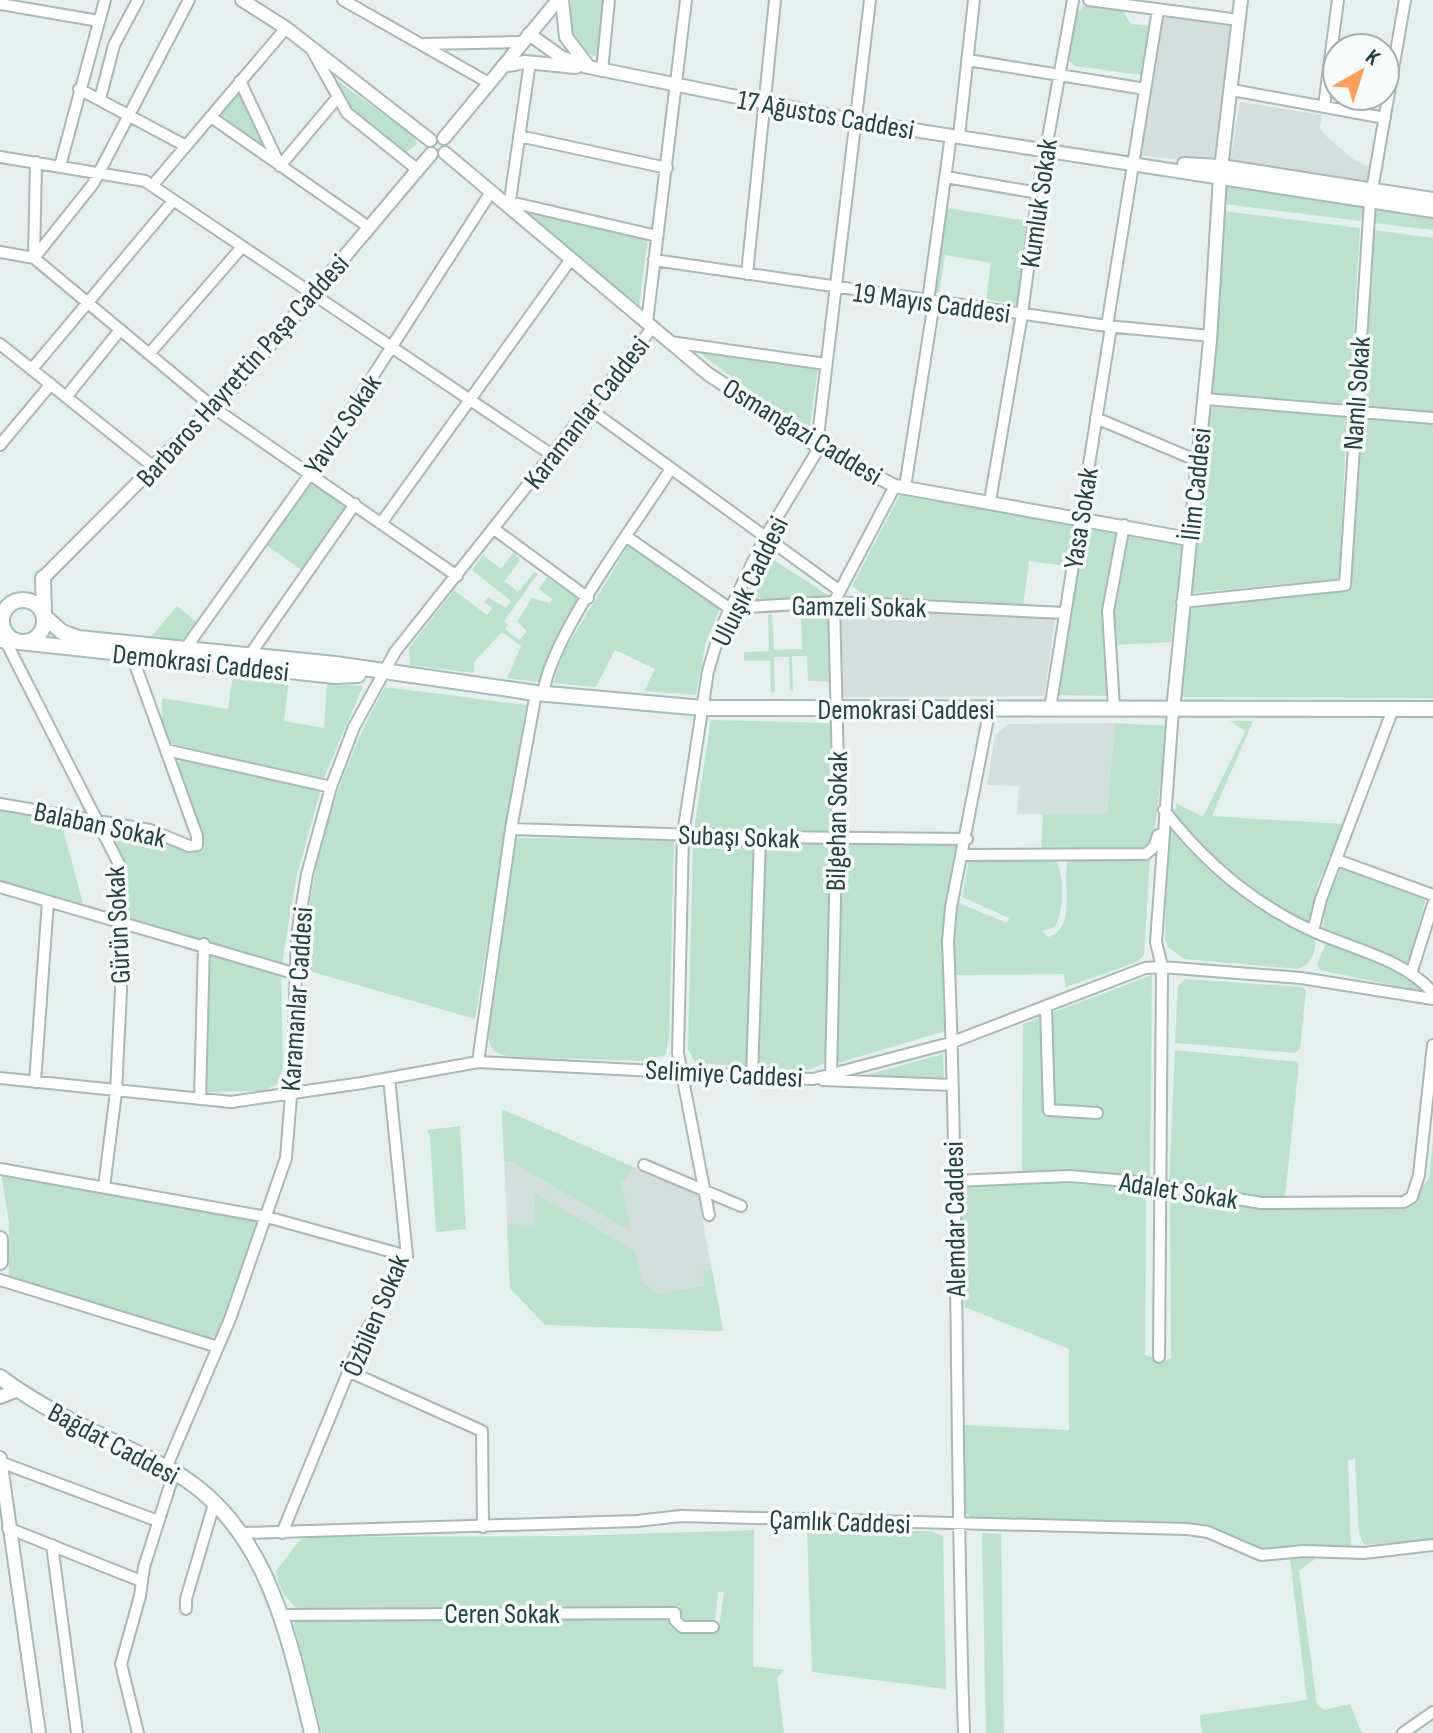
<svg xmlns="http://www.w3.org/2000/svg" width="1433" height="1733" viewBox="0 0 1433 1733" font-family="'Sofia Sans Condensed',sans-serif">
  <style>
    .built { fill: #d3dfdd }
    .green { fill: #bce2ce }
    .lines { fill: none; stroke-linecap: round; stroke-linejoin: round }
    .minor-casing { stroke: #a7b8b6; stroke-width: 14 }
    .tertiary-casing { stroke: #a7b8b6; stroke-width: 16 }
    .secondary-casing { stroke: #a2bcb9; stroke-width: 18 }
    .minor { stroke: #fff; stroke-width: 10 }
    .tertiary { stroke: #fff; stroke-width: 12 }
    .secondary { stroke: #fff; stroke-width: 14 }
    .labels { text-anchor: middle; stroke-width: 7; stroke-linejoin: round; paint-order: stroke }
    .street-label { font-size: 28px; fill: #224341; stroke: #f6fbf9 }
  </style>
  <rect width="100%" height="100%" fill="#e5efed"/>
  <path class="built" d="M1160,16L1230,25L1217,151L1211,159L1203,162L1137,155Z
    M1240,102L1322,115L1320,128L1327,137L1353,159L1369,167L1366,186L1230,162Z
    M851,608L1055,619L1044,696L840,697L838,617Z
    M1115,723L1107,815L1017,814L1019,786L987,785L995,735L1008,724Z
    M502,1109L698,1195L723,1331L545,1325L510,1288Z"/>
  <path class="green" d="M572,0H605L598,57C573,51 564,23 572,0Z
    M1084,6L1123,11L1131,24L1150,26L1141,75L1075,66L1067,59L1072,17Z
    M332,77L415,137L417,144L405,153L348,109Z
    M238,89L270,149L267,151L218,117Z
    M1226,184L1363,204L1361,221L1224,204Z
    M1375,207L1433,216V230L1373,223Z
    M519,208L648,238L639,306Z
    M947,208L1028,221L1017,305L986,299L991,263L945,255L939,293H935Z
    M1223,211L1360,228L1349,404L1213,393Z
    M1373,230L1433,238V412L1364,405Z
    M695,350L818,367L809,433Z
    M1210,407L1347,416L1339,579L1191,593Z
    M1361,417L1433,423V698L1180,697L1189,606L1349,591Z
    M316,483L347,509L303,571L266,545L308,485Z
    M901,493L1073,522L1066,566L1029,561L1023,606L869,598L852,586Z
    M1086,523L1118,528L1103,607L1109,696L1058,695Z
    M1127,531L1182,543L1171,642L1115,645L1112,609Z
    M629,544L720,607L705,646L696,695L644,691L655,669L615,650L596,687L553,683L563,653Z
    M514,552L520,561L504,581L518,592L534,572L538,574L504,621L508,625L505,629L519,640L527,631L517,622L532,598L550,603L552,599L539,589L547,577L580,601L539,682L507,678L521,646L502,632L474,662V673L410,665L409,648L454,590L487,615L492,608L484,602L488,597L506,608L511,601L472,570L483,555L501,569Z
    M766,555L831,597L742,603Z
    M177,606L197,622L182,641L151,637Z
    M829,607L831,682L808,681L807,656H792L793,691H790L789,657H774L775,692H771L770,661H744V652L769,651L768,615L772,614L774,650L802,649L801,609Z
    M233,674L289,679L284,721L324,728L327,684L363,686L323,780L168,743L162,726V698L228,709Z
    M385,687L526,705L475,1019L306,970C308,946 307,920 311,896C323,824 349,750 385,687Z
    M711,720L831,723L832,831L694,829Z
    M1230,721H1253L1212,816L1344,824L1318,883L1309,922C1269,907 1188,849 1170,810L1176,809V803L1203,817L1244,734L1245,731Z
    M1115,723L1168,726L1153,841L1146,851L1041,852L1043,814H1107Z
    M181,759L321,789L296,878L282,964L127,918L125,864L108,826L161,837L194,850L203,847L176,766Z
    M0,807L60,818L83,904L0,880Z
    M1168,823L1195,853L1314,935C1318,950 1312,965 1297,969L1184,959L1168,947L1165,939Z
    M516,838L674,839L669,1040L665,1055L645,1061L513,1057C489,1054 486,1044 489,1022Z
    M693,840L748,841L755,846L748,1067L701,1063L695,1062L688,1049Z
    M832,841L826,1063L804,1071L756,1068L766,845L771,842Z
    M841,843H961L944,929L945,1031L838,1063L833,1061Z
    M969,859L1056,861C1065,876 1064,911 1055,927L1042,931L1048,937C1078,928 1061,881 1068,860L1150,859L1144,955L1137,962L1066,987L1064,974L954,975L953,929L959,903L1007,923L1009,918L962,897Z
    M1342,866L1426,898L1407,969L1323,931L1325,906Z
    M1327,941L1396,971L1428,993L1320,970L1317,964Z
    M212,951L281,973L283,1069L277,1084L264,1091L205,1092L208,954Z
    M1152,975L1150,1177L1066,1171L1022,1173L1023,1024Z
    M1185,979L1303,987L1306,990L1300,1049L1295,1053L1175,1043L1178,986Z
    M1175,1050L1299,1062L1285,1198L1252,1199L1169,1184Z
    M943,1054L944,1081L856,1078Z
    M502,1109L635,1168L621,1184L631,1228L621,1226L513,1162L504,1161Z
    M460,1126L466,1229L436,1232L430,1136L427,1130Z
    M1433,1140V1540L1364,1545L1359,1534L1355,1459L1348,1460L1351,1548L1262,1552L1202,1526L975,1520L963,1511L965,1425L1069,1430V1349L965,1307L959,1208L964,1187L1035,1181L1146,1189L1145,1355L1165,1361L1171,1358L1170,1192L1256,1205L1411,1202L1429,1178Z
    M1,1172L261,1219L217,1336L206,1337L9,1278V1223Z
    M535,1193L635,1251L642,1282L659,1294L705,1286L703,1271L712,1269L723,1331L545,1325L510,1288L507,1224L534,1225Z
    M754,1530L753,1666L784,1670L777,1678L784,1733H322L294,1625L296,1619L669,1618L678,1631L713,1632L719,1627L724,1592H718L715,1624L682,1623L680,1606L300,1611C288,1601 277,1588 276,1571L300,1540L310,1537L571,1536Z
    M807,1531H931L943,1536L946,1689L812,1672Z
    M982,1533L1001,1534L1004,1733H986Z
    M1305,1555L1319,1556L1299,1571L1317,1705L1324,1710L1350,1704L1362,1733H1202L1200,1715L1307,1700L1290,1559Z"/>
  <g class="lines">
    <defs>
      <path id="minor" d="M343,0L489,83
        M1089,0L1239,20
        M0,4L99,21
        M424,44L523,42
        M312,50L347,113L418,170
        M968,60L1145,89
        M602,71L609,0
        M240,81L280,166L337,98
        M79,89L186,146
        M1232,90L1385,118
        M100,99L114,45L138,0
        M1324,106L1338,0
        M211,117L370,228
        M519,136L667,168
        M959,136L974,0
        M0,157L145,181L552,455
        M60,166L105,0
        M946,177L1038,193
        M152,186L286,28
        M1372,190L1405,0
        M510,202L657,236
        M509,207L530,62
        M0,252L34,258L214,408L457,576
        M34,258L93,184L189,0
        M34,258L36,162
        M654,260L1107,326L1211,336
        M747,274L775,0
        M928,301L951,135
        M647,322L686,0
        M1107,326L1158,10
        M670,342L826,364
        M0,344L155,468
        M149,354L242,247
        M32,369L173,201
        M66,397L120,330
        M1205,399L1433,418
        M588,408L840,591
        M1096,418L1198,461
        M0,445L51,384
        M905,487L934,302
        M990,501L1022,314L1038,193L1073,0
        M382,522L571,259
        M494,529L588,598
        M627,537L729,608L834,602L1065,613
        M1182,602L1345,585L1370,202
        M5,640L119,864L121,990L116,1092L104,1187
        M185,649L310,474L491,192
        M249,656L355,504
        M543,694C551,635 636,524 670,470
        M1114,708L1108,611L1124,525
        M1050,709L1111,327
        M166,750L331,787
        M0,804L150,830L189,846L197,845V836L132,656
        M1164,810C1204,862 1255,905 1315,932C1353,949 1406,960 1433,993
        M511,829L760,837L967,839
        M963,855L1146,854L1155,846L1158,835
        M1337,860L1433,895
        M0,887L293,973
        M1313,931L1321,899L1393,709
        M1411,974L1433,904
        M1046,1006L1049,1110L1097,1113
        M478,1062L511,829L536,693
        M831,1075L838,768L834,602L895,486
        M752,1077L760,837
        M0,1078L231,1102L362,1083L478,1062L813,1079L950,1043L1145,968L1162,967L1301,978L1433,999
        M823,1080L952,1085
        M35,1082L48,901
        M200,1099L204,944
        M644,1165L741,1206
        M0,1169L267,1217L407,1256
        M954,1181L1070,1176L1138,1182L1261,1203L1404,1202L1412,1197L1419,1175L1433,1045
        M709,1215L678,1053L683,834L708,671L721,628L764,539L816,453L870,0
        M0,1280L218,1347
        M1159,1357L1162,967L1156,942L1173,710
        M350,1372L482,1431L483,1527
        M0,1462L158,1521
        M166,1468L230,1319L286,1158L293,1071L297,935L307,874L331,787L354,727L395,652L653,327
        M8,1528L141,1581
        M242,1533L637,1521L681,1516L1187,1529L1208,1532L1261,1555L1304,1551L1364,1553L1433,1545
        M282,1533L362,1339L407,1256L389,1078
        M52,1545L77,1733
        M186,1609V1599L214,1504
        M280,1615L675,1613V1620L682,1627H713
        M138,1733L121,1664L140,1596L144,1567L174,1473
        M964,1733C955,1469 959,1205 948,941L951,907L990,708
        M1403,1733L1433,1712"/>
      <path id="tertiary" d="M242,0L286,28L430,140
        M562,0L566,37L588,66
        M529,34L561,57L584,66L856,121L1433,211
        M503,66L525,62L576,67
        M444,138L558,0
        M445,153L708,374L817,446L895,486L1189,539
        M1184,164L1221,166L1433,199
        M43,578L242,378L431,154
        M1173,710L1210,341L1220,177L1241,0
        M0,1397L18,1390
        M0,1458L39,1733"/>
      <path id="secondary" d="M43,578L44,616L62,632L78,638L335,664L536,693L703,708L1433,709
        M2 621a21 21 0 1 1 42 0a21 21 0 1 1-42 0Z
        M0,640L335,676L358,675
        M0,1239V1262
        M0,1377C52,1416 110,1438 167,1468C266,1520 288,1633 312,1733"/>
    </defs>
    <use href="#minor" class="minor-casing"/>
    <use href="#tertiary" class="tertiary-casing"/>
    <use href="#secondary" class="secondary-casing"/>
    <use href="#minor" class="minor"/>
    <use href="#tertiary" class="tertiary"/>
    <use href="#secondary" class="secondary"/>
  </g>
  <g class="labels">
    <g class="street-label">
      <text transform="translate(826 114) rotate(10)" y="10">17 Ağustos Caddesi</text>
      <text transform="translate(1038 203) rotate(-82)" y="10">Kumluk Sokak</text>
      <text transform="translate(932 302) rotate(8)" y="10">19 Mayıs Caddesi</text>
      <text transform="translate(242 370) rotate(-48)" y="10">Barbaros Hayrettin Paşa Caddesi</text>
      <text transform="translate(1356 393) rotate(-86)" y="10">Namlı Sokak</text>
      <text transform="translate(586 412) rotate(-52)" y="10">Karamanlar Caddesi</text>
      <text transform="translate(342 424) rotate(-56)" y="10">Yavuz Sokak</text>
      <text transform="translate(803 431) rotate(31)" y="10">Osmangazi Caddesi</text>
      <text transform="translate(1195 484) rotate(-84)" y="10">İlim Caddesi</text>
      <text transform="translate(1080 518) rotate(-81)" y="10">Yasa Sokak</text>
      <text transform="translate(749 581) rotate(-64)" y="10">Uluışık Caddesi</text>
      <text transform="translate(859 606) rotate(1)" y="10">Gamzeli Sokak</text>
      <text transform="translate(201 662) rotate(6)" y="10">Demokrasi Caddesi</text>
      <text x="906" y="719">Demokrasi Caddesi</text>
      <text transform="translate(836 821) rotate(-89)" y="10">Bilgehan Sokak</text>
      <text transform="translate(100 824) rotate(12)" y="10">Balaban Sokak</text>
      <text transform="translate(739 836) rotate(2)" y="10">Subaşı Sokak</text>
      <text transform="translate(117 925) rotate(-93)" y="10">Gürün Sokak</text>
      <text transform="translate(296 999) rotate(-86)" y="10">Karamanlar Caddesi</text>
      <text transform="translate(724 1073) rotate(3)" y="10">Selimiye Caddesi</text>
      <text transform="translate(1179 1190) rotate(9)" y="10">Adalet Sokak</text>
      <text transform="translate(954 1219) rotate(-91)" y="10">Alemdar Caddesi</text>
      <text transform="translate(375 1315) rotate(-67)" y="10">Özbilen Sokak</text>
      <text transform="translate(114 1443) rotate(28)" y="10">Bağdat Caddesi</text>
      <text transform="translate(840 1521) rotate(2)" y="10">Çamlık Caddesi</text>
      <text x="502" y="1623">Ceren Sokak</text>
    </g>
  </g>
  <g transform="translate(1361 72) rotate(39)"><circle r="38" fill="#f6fbf9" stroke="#a1b1af" stroke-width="2"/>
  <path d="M0-6L14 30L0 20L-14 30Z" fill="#fda055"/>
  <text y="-12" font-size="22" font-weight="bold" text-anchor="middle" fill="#224341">K</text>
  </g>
</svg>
